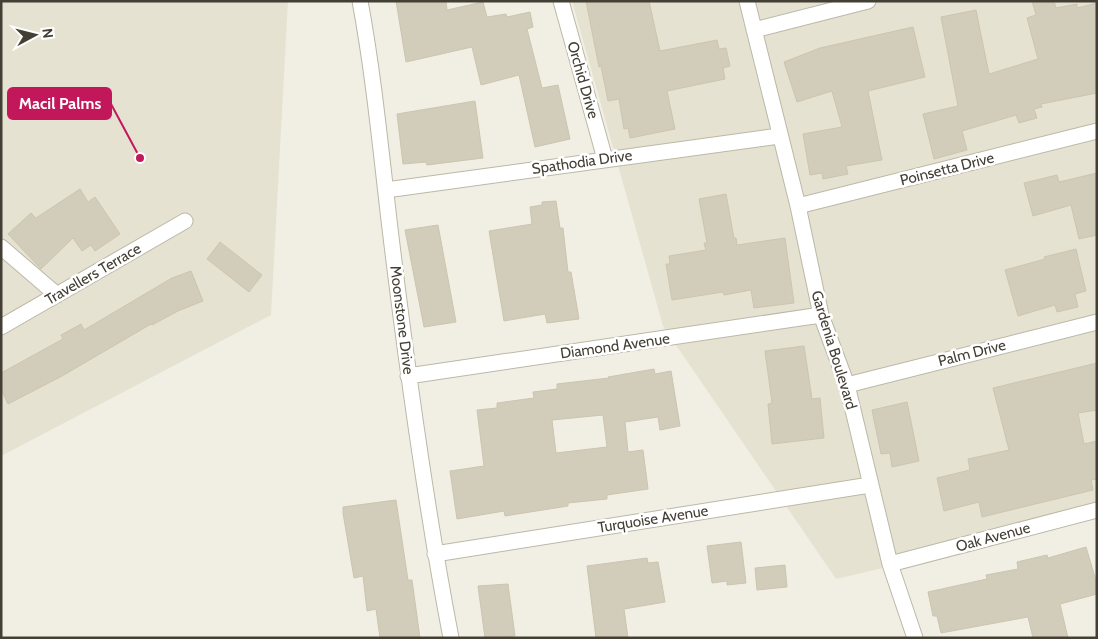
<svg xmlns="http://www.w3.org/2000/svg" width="1098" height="639" viewBox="0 0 1098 639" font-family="Cabin,sans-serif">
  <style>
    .residential { fill: #e5e2d2 }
    .building { fill: #d2ccba; stroke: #ccc5ae; fill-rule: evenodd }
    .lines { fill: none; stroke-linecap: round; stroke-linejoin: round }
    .street-casing { stroke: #bcb8a7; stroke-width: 17 }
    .street { stroke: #fff; stroke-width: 15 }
    .labels { text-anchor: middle; stroke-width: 5; stroke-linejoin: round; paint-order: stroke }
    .street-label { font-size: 15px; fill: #433f34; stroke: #fff }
    .leader { fill: none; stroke: #c2185b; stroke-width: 2 }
    .callout-dot { fill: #c2185b; stroke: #fff; stroke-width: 2 }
    .callout { fill: #c2185b; stroke: #c2185b; stroke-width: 2 }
    .callout-label { font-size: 16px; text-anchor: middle; font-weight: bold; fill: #fff }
  </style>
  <rect width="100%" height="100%" fill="#f1efe4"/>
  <path class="residential" d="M1,1H288L271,315L1,456Z
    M572,1H1097V518L836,579L663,326Z"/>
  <path class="building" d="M396,1H446L447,10L483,2L487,17L506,14L507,17L530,12L533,27L527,29L542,88L558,85L570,139L535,147L519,75L481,85L472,47L406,62Z
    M586,1H649L660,51L717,40L719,49L726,48L730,66L723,68L725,79L667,91L675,129L630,138L628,128L624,129L619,99L608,101L601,66L599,67Z
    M1032,1H1054L1056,8L1077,4V8L1097,3V93L1041,104L1042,107L1034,109L1037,118L1019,123L1016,115L962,131L967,150L934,159L923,114L958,106L941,17L976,10L989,74L1038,59L1027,18L1036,15Z
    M913,27L925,77L868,91L882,160L846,166L848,174L823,179L822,173L810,175L803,134L842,127L832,91L797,102L784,62L820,48Z
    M475,101L483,158L427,165L426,162L403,164L397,114Z
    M1097,173V235L1079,239L1071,205L1033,216L1024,183L1057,175L1059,182Z
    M80,189L88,202L95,197L120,234L95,251L91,245L82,251L73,238L41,269L8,234L31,213L36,218Z
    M726,194L734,238H736L737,245L785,238L794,303L754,308L751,290L724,295L723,292L672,300L666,264H670L669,256L706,250L704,243H707L699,199Z
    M556,201L560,228H563L568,272H571L579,319L547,323L545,314L504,321L489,231L532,224L530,207L542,205V202Z
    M438,225L456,322L424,327L405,230Z
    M220,242L262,275L249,292L207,259Z
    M1076,249L1086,291L1075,294L1078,307L1057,312L1055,305L1018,316L1005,270L1045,259L1044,257Z
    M191,271L203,301L178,311L152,325L151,324L62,376L8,404L1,389V373L63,339L61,335L81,324L84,330L172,278Z
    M804,346L812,399L820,398L824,438L772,444L768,404L772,403L765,351Z
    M1097,363V410L1078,413L1084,444L1097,441V479L1091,480L1093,490L982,517L979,502L944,511L937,478L970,470L968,459L1009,450L993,388Z
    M654,369L655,374L671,371L680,426L660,430L658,417L625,422L628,452L643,450L648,489L607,495V499L568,503V506L505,516L504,511L457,519L450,471L484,466L477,410L497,408V403L534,398L533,392L557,389V384L609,378L608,377ZM603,415L607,447L556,453L552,420Z
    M907,402L919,461L892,467L890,453L881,454L872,410Z
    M396,500L408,580H412L420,638H380L376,609L367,611L363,576L354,578L343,513V507Z
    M741,542L746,583L727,585V581L712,583L707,546Z
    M1086,547L1097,584V594L1060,604L1068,638H1033L1028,617L941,633L937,616H933L928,592L987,579L986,575L1018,569L1017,562L1047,555L1048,558Z
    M647,558L648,563L658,562L665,602L624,609L628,638H596L587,566Z
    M785,565L787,587L757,590L755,568Z
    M508,584L515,636L485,638L478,586Z"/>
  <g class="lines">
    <defs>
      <path id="street" d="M360,1C375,82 382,164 392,245C408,376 426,508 451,638
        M561,1L605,159
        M747,1L798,206L821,315L847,385L890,564L915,638
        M754,30L868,1
        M386,190L779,136
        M798,206L1097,131
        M1,247L57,295
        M1,327L185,221
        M408,376L821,315
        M847,385L1097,322
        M435,554L870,485
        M890,564L1097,510"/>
    </defs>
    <use href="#street" class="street-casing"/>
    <use href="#street" class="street"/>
  </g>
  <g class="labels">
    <g class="street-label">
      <text transform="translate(583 80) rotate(74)" y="5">Orchid Drive</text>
      <text transform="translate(582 162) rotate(-8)" y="5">Spathodia Drive</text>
      <text transform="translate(947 169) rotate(-14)" y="5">Poinsetta Drive</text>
      <text transform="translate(93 274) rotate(-30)" y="5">Travellers Terrace</text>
      <text transform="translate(402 320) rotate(83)" y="5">Moonstone Drive</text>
      <text transform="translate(615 346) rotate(-8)" y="5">Diamond Avenue</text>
      <text transform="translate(834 350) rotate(73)" y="5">Gardenia Boulevard</text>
      <text transform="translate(972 353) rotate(-14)" y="5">Palm Drive</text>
      <text transform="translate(653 519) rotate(-9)" y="5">Turquoise Avenue</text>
      <text transform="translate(993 537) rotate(-15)" y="5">Oak Avenue</text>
    </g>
  </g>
  <path class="leader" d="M140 158L111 104"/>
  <circle class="callout-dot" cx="140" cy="158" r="5"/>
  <rect class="callout" x="8" y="88" width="103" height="31" rx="5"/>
  <g class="callout-label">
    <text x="60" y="109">Macil Palms</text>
  </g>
  <rect width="1098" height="639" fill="none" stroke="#433f34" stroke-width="5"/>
  <g transform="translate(35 35) rotate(83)" stroke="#ffffff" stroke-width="4" paint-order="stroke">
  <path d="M0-4L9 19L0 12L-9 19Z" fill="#433f34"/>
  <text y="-8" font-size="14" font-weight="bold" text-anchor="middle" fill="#433f34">N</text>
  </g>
</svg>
